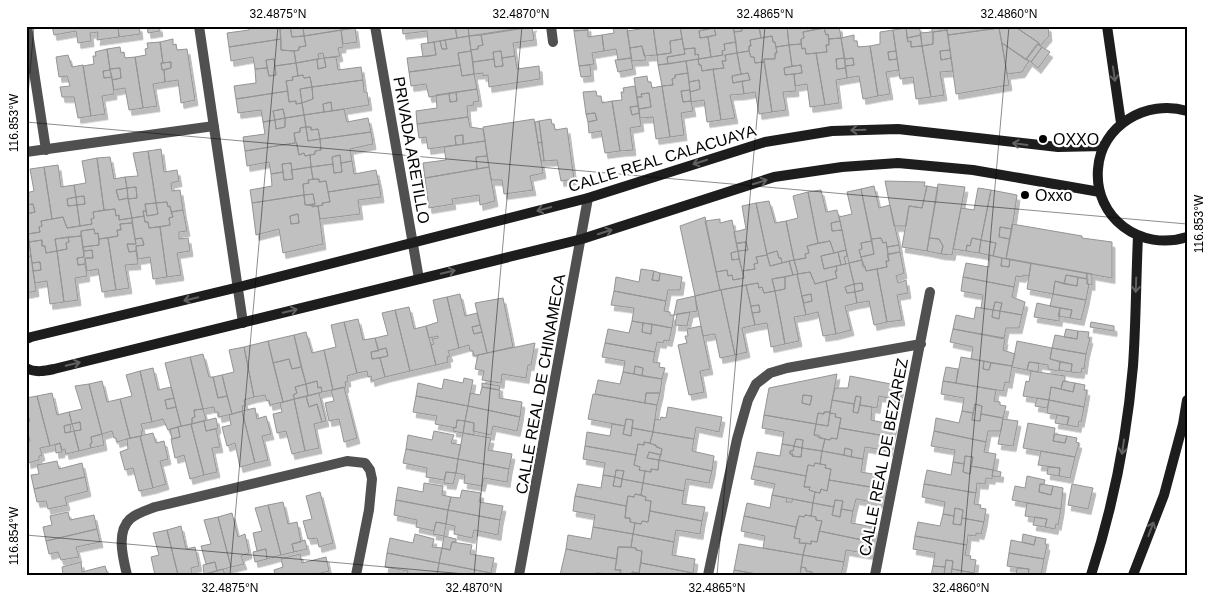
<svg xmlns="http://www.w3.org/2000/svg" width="1213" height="601" viewBox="0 0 1213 601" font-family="Arial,sans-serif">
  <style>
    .building { fill: #c0c0c0; stroke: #949494; fill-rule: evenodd; filter: url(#shadow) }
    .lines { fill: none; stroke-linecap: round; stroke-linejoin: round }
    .street { stroke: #505050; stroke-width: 10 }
    .secondary { stroke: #1d1d1d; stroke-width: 10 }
    .oneway { stroke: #616161 }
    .ticks { fill: none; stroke: #000; stroke-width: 1; stroke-opacity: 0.45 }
    .poi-dot { fill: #000; stroke: #fff; stroke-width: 2 }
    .labels { text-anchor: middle; stroke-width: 4.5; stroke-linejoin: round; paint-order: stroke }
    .poi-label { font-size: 16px; fill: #000; stroke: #fff; text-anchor: start }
    .street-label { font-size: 16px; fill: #000; stroke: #fff }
    .neatline { fill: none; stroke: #000; stroke-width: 2 }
    .ticks-label { font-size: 12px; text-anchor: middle; fill: #000 }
  </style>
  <defs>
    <filter id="shadow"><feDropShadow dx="3" dy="5.5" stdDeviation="0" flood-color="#0004"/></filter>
  </defs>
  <rect width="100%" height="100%" fill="#fff"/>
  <path class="building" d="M52,26H118L119,37L97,40L98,32L90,33L91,41L78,43L76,31L54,35Z
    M118,26H139L140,34L119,37Z
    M147,26H159L160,31L148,33Z
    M249,26H284V28L280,29L281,39L229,47L227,33L249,30Z
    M284,26H290L292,37L304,36L306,46L299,47V50L294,51L281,50L280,29L284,28Z
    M290,26H303L304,36L292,37Z
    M303,26H355V28L304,36Z
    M402,26H455L457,38L428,43L427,31L403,34Z
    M455,26H468L469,36L457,38Z
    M468,26H534L469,36Z
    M573,26H588V30L574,31Z
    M613,26H627L631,58L618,60L616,49L604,51L602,35L614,33Z
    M640,26H653L657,55L644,56L642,46L630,48L627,31L640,29Z
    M653,26H680L682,39L670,41L671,53L657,55Z
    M680,26H706L707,29L699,31L700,38L708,37L711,57L699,59L698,54L695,55V48L684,49Z
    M706,26H733L736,42L724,44L725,50L722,51L723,55L711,57L708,37L716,35L714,28L707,29Z
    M733,26H742V31L734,32Z
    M742,26H759L761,38L750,40L751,46H749V51L737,53L734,32L742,31Z
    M759,26H787L789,45L776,47L775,42H773L772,36L761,38Z
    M787,26H812L813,30L803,32L804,38L801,39V44L789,45Z
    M812,26H839L841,38L829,39L828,34L826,35L824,28L813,30Z
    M919,26L921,35L907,38L906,28Z
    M926,26H946L947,30L933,32V44L922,46L920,33L932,32V27Z
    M946,26H999V28L948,35Z
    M1014,26H1048L1049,36L1040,46L1039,43Z
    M1014,26L1039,43L1026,60L1002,43L999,28Z
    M532,27L534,40L513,43L515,56L502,58L501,51L493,52L494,59L473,62L471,50L478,49V46L483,45L481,35Z
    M355,28L357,42L343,44L341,30Z
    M714,28L716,35L700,38L699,31Z
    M824,28L826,35L828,34L829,45H826L827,52L806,54L805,48L802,49L801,39L804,38L803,32Z
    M906,28L908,42L911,41V47L922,46L931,97L916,99L913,77L900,79L893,30Z
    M999,28L1009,85L956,94L948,35Z
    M341,30L343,47L338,48L340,56L324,58L323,53L318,54L319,59L296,63L294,51L299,50V47L306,46L304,36Z
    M588,30V37L602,35L604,51L592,53L594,64L579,66L574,31Z
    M893,30L896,51L888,52L889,60L897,59L899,70L886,72L890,94L878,96L870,46L880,44V32Z
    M947,30L950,50L940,51L941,60L951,58L953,71L940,72L944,95L931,97L922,46L933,44V32Z
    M481,35L483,45L478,46V49L471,50L469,36Z
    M854,35V41H857L858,47L870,46L878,96L863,99L859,76L847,78L845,66L854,65L853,58L845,59L841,38Z
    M921,35L922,46L911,47V41L908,42L907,38Z
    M469,36L471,51L458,53L460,65L409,72L407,58L436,55L434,42L440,41L442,49H447L445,40Z
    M772,36L773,42H775L777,53H775V59H764V62L755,63L754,57H751L749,51V46H751L750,40Z
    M841,38L844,58L836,59L837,69L846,68L847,78L836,80L839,103L825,105L816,53L827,52L826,45H829V39Z
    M173,39V45L176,44L177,50L187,49L195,100L181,103L178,80L165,82L164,70L171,68V62L163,63L160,42Z
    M281,39V50L294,51L296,63L275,66L274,59L266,60L267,68L255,69L253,57L231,61L229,47Z
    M682,39L685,54L667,57L668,64L658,65L657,55L671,53L670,41Z
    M445,40L447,49H442L440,41Z
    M160,42L163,63H161L162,70H164L165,82L153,84L157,106L143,108L135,57L146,55L145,49L148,48L147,43Z
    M434,42L436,55L423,57L421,44Z
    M736,42L737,53L725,55L726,61H722L724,68L702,71L701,65H699L698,59L668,64L667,57L685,54L684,49L695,48V55L698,54L699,59L723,55L722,51L725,50L724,44Z
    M1002,43L1029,61L1022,72L1007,74Z
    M801,44L802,49L805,48L806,54L816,53L825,105L810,107L807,84L795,86L794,74L802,73L801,65L792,66L789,45Z
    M1037,44L1042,47L1031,62L1026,59Z
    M789,45L792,66L784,68L785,75L794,74L796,91L783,92L786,110L772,112L764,59H775V53H777L776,47Z
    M642,46L646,60L632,61L630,48Z
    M120,47L121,53L124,52L125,58L135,57L143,108L129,110L125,88L114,90L112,80L121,78L120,68L110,69L107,49Z
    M1042,47L1050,52L1038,68L1031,62Z
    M107,49L110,70L103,71L104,78L112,77L114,94L102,96L105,114L91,116L83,66L94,64L93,56H96L95,52Z
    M950,50L951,58L941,60L940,51Z
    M471,51L474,74L462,76L458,53Z
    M501,51L503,66L495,67L493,52Z
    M749,51L751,57H754L755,63L764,62L772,112L759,114L755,92L744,94L742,81L750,80L748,73L741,74L737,53Z
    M896,51L897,59L889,60L888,52Z
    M737,53L741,74L732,76L733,83L742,81L744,94L730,95L735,118L721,120L713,69L724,68L722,61H726L725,55Z
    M68,55L72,67L83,65L91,116L78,118L74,97H62L60,87L70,86L67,76L59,77L56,57Z
    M515,56L517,69L539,66L540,79L489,87L488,75L483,76V73L474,74L473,62L494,59L495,67L503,66L502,58Z
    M336,57L338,70L361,67L363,80L312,87L310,77L304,78L303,75L298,76L296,63L317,59L318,69L326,67L324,58Z
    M324,58L326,67L318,69L317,59Z
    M631,58L633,69L618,72L615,60Z
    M844,58L846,68L837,69L836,59Z
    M853,58L854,65L845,66V59Z
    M274,59L276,75L269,76L266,60Z
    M698,59L699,65H701L702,71L713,69L721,120L707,122L704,100L691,102L690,92L700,89L699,80L689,82L686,61Z
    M686,61L688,73L675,75V78L672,79L673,85L662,86L658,65Z
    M171,62V68L162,70L161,63Z
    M296,63L298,76L292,77L293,80L286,81L288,91L236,99L234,86L256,83L255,69L267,68L269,76L276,75L275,66Z
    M460,65L462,76L474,74L477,89L429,97L426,84L411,86L409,72Z
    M590,65L591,76L581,77L579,66Z
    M801,65L802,73L785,75L784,68Z
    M120,68L121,78L112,80L110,69Z
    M110,70L112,77L104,78L103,71Z
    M688,73L690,90L681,91L683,102L691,101L693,111L681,113L684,135L670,137L662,86L673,85L672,79L675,78V75Z
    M748,73L750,80L733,83L732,76Z
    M303,75L304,78L310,77L312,87L300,89L302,103L296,104V101L289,102L286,81L293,80L292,77Z
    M647,76L648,82H651L652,88L662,86L670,137L656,139L653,117L640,118L639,109L651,107L649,93L641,94L642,97H637L634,78Z
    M363,80L364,92H367L369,105L332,111L331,102L323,104L324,112L304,115L302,103L313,99L312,87Z
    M699,80L700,89L690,92L689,82Z
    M635,86L638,106L630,107L632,115L639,113L641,126L630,128L633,150L620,151L612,101L622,100L621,92H624L623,88Z
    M312,87L313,99L302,103L300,89Z
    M477,89L479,101L473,102L474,105L467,106L468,117L417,124L416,111L437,108L436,95L449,93L450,102L457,101L456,92Z
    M690,90L691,101L683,102L681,91Z
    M288,91L289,102L296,101V104L302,103L304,115L285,118L283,109L273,111L275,120L263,122L261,110L238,113L236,99Z
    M596,91L597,96H601L602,103L612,101L620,151L605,153L601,131L589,133L588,122L597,120L595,113L586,114L583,92Z
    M456,92L457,101L450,102L449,93Z
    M649,93L651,107L639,109L637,97H642L641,94Z
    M331,102L332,111L324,112L323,104Z
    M638,106L639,113L632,115L630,107Z
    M283,109L285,118L275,120L273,111Z
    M344,109L347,122L368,118L371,132L320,139L318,129L311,130V127H306L304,115Z
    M595,113L597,120L588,122L586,114Z
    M304,115L306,127L300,128V132L294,133L295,143L245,151L243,137L265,134L263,122L275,120L276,129L285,127V118Z
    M468,117L470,127L483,129L485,141L463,144V135L455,136L456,145L428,149L426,137L419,138L417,124Z
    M285,118V127L276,129L275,120Z
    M534,119L543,173L530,176L533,190L504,194L502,180H491L483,127Z
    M551,119L552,124H554L555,130L567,128L574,179L561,181L557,160L544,161L539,121Z
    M539,121L542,142L538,143L535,122Z
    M306,127H311V130L318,129L320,139L308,141Z
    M306,127L308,141L320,139L321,150L315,151V154L305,156L304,153L299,155L294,133L300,132V128Z
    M371,132L373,144L350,149L352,161L341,163L340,155L332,157L333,164L311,167L310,155L315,154V151L321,150L320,139Z
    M463,135V144L456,145L455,136Z
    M485,141L487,156L476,157L477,169L425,178L423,163L446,160L444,147Z
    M542,142L544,161H541L538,143Z
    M295,143H297L299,155L304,153L305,156L310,155L311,167L292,170L291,163L282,164L283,172L271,174L269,162L247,166L245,151Z
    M161,149L164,172L177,170L179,181L171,183L172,191L180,190L183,210L171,212L170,206L168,207L167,202L156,203L148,151Z
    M148,151L156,203L145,204L146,211H143L144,216L132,218L128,199L137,198L136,187L127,188L125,177L138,176L133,153Z
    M340,155L342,172L334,173L332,157Z
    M487,156L489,167L477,169L476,157Z
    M110,157L114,179L125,177L127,188L116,190L119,200L128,198L132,218L119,220V215L116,216L115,209L104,210L97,158Z
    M97,158L104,210L93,212L94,218L91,219L92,224L80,226L77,205L85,204L84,196L76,197L74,185L86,183L82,161Z
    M352,161L354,174L376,170L379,184L328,192L326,181L319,182V179H313L311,167L333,164L334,173L342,172L341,163Z
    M291,163L293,179L284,180L282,164Z
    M58,165L61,187L74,185L76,197L67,199L68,206L77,205L80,226L67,228L63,217L52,219L44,167Z
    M44,167L52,219L41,221L42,226L39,227L40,232L28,234L26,214L35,212L33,204L26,205V193L34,191L30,169Z
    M311,167L313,179L308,180L309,183L303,184L304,195L252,203L250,190L272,186L271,174L283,172L284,180L293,179L291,170Z
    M489,167L495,201L480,205L479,195L452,199L453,204L429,208L425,178Z
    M319,179V182L326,181L330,202L322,203L323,205L312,207V204H315L313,194L304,195L303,184L309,183L308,180Z
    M885,181L925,182L924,186H927L922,208L909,206L906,226H894Z
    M379,184L381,197L358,200L360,214L320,219L318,206L323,205L322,203L330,202L328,192Z
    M938,184L965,187L952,255L941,254L943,246L939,239L929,238Z
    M874,186L879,208L890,205L899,245L887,247L886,242L883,243L881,238L871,239L861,189Z
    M927,186L938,188L927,251L902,247L909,206L922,208Z
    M136,187L137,198L128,199L127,188Z
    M127,188L128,198L119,200L116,190Z
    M978,188L991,190L981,240L972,238L970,246L967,245L966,251L953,249L961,208L974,210Z
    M861,189L872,241L861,243L862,249L859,250L862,260L849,263L839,217L852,214L847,192Z
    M821,190L826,212L837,210L840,221L831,223L832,231L842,230L846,250L834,253L830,241L818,243L808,192Z
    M991,190L1017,195L1012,229L1000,227L999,237L1010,239L1006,259L993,256L996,243L981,240Z
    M808,192L818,243L807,246L809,253L805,254L806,258L794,260L786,221L798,218L793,196Z
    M313,194L315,204L305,205L304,195Z
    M304,195L305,205L318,206L323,244L283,253L279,229L256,235L252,203ZM298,214L299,223L291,224L290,216Z
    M84,196L85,204L77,205L76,197Z
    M76,197L77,205L68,206L67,199Z
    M769,201L775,223L786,221L794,260L782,263L781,258H779L777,251L767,254L756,203Z
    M167,202L168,207L170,206L173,217L169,218L170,225L149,228L148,222H145L143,211H146L147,216L158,214L156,203Z
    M156,203L158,214L147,216L145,204Z
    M756,203L767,255L756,257L758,263L754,264L755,269L742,271L738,251L748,250L746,242L736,243L734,232L746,229L742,206Z
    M33,204L35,212L26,214V205Z
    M115,209L116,216L119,215V220L132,218V223L120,224L121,230H117L118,236L99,239L98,233L95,234L94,229L81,231V236L55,239L57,251L46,253L45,246H42V240L29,242L28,234L40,232L39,227L42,226L41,221L63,217L67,228L92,224L91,219L94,218L93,212Z
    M183,210L187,231L179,232V239L188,238L190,251L177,253L181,275L167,277L160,227L170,225L169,218L173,217L171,212Z
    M298,214L299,223L291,224L290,216Z
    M144,216L145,222H148L149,228L160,227L167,277L153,279L150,257L138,259L136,246L144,245L142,238L135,239L132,218Z
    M705,217L720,290L695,296L680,226Z
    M720,219V223L732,220L738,251L731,253L732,260L739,259L744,278L733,280L732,275L728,276L727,270L716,272L705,221Z
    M840,221L842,230L832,231L831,223Z
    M132,223L136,244H127L129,252L136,251L138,264L125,265L129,288L116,290L108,238L118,236L117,230H121L120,224Z
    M1012,224L1082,236V238L1112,242V278L1006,259Z
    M1000,227L1012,229L1010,239L999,237Z
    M94,229L95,234L98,233L99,245L83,247L81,231Z
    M26,234H28L31,256L26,257Z
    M81,236L84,257L77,258L78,265L85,264L87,276L75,278L78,300L64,302L57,251L67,249L66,243L69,242L68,237Z
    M68,237L69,242L66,243L67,249L57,251L55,239Z
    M108,238L116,290L102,292L98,269L87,271L85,258H93L92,250L84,251L83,247L99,245V239Z
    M142,238L144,245L136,246V251L129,252L127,244H136L135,239Z
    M881,238L883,243L886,242L887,247L889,261H886L887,267L866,271L865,266L863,267L861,257L874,254L871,239Z
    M929,238L939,239L943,246L941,254L927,251Z
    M972,238L981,240L979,253L966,251L967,245L970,246Z
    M42,240V246H45L46,253L57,251L64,302L50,304L47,281L35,283L33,271L41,270L40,262L32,263L29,242Z
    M981,240L996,243L993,256L979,253Z
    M830,241L834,253L821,256L824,269L836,266L837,271H835L837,278L815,284L810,272L798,274L794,260L806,258L805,254L809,253L807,246Z
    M872,241L874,254L861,257L859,250L862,249L861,243Z
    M746,242L748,250L738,251L736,244Z
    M899,245L900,252L888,254L887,247Z
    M92,250L93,258H85V264L78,265L77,258L84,257V251Z
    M846,250L847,256L844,257L846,264L841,265L838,252Z
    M738,251L739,259L732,260L731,253Z
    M777,251L779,258H781L782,263L770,266L767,254Z
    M838,252L841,265L824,269L821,256Z
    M900,252L904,273L896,276L898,283L906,280L908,293L897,295L902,320L887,322L877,269L887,267L886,261H889L887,255Z
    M767,255L770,266L789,261L793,275L772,279L775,291L764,293L762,287L759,288L758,283L720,290L716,272L727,270L728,276L732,275L733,280L744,278L742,271L755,269L754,264L758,263L756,257Z
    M990,255L1002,258L1001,266L1009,267L1010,259L1031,263L1029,276L1023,275V277L1016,276L1014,287L963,277L966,263L989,267Z
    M31,256L36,291L26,293V257Z
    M1002,258L1010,259L1009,267L1001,266Z
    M794,260L798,274L793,275L789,261Z
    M862,260L866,271L877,269L887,322L874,325L869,301L857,303L855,292L863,290L862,283L854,284L849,263Z
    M40,262L41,270L33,271L32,263Z
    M849,263L854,284L845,287L847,293L855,292L857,303L845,306L851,330L836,334L826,281L837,278L835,271H837L836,266Z
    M1031,263L1087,273L1086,279L1066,275L1064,284L1055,281L1053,294L1027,289Z
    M641,269L654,271L652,280L659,281L660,273L682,277L680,290H668L666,301L614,291L616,277L639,282Z
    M654,271L660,273L659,281L652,280Z
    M810,272L815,284L826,281L836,334L823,336L818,312L806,315L797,274ZM811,294L812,301L804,303L802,296Z
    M1087,273L1092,274V285L1087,284Z
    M797,274L806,315L794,317L799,341L785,344L775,291L785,289V277Z
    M1066,275L1078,277L1077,286L1064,284Z
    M785,277V289L775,291L772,279Z
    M963,277L1014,287L1012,297L1025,302L1022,315L1000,311L1002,303L995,302L993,310L981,308L983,295L961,291Z
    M1078,277L1088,279L1087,284H1089L1086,300L1053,294L1055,281L1077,286Z
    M758,283L759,288L762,287L764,293L775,291L785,344L771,347L767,323L755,325L752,313L760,312L759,305L751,306L746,285Z
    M862,283L863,290L855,292L854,284Z
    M854,284L855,292L847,293L845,287Z
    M746,285L755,325L742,328L747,352L735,355L721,290Z
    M721,290L735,355L720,358L715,334L703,336L695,296Z
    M614,291L666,301L664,311L670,312V315H674L672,328L632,321L634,308L611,305Z
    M460,294L465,316L477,313L480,325L472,327L474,334L482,332L487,353L474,356L473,351H470L469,345L459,348L447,297Z
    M811,294L812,301L804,303L802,296Z
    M1053,294L1086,300L1081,320L1070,318L1072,310L1050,306Z
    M695,296L697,311L674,315L677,300Z
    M447,297L459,348L448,351L450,356L447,357L448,362L436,365L431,345L434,344L432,339L438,338V336L429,338L426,326L438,322L433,300Z
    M503,298L513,347L487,353L475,303Z
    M995,302L1002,303L1000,311L993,310Z
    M1037,303L1060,308L1059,321L1034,317Z
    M759,305L760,312L752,313L751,306Z
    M409,307L414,329L426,326L436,365L410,371L395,310Z
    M976,307L993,310L992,317L999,319L1000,311L1022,315L1019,328H1006L1004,338L953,329L956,315L974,319Z
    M1060,308L1072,310L1070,318L1058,316Z
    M395,310L410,371L385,377L380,358L388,356L386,348L378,350L375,338L388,335L382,313Z
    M993,310L1000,311L999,319L992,317Z
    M690,312L687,326L675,325L677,314Z
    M358,319L363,340L375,338L379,351L371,352L372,359L380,358L385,377L372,381L371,376L368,377L367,371L357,373L344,322Z
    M632,321L643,323L642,332L651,334L652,324L672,328L669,341L664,340L663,343L657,342L655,352L605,343L608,329L629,333Z
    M344,322L357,373L347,376L348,381L345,382L346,387L333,390L324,350L336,347L331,325Z
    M1091,322L1114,326V331L1090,327Z
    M643,323L652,324L651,334L642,332Z
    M480,325L482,332L474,334L472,327Z
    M701,326L710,369L700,371L704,392L689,395L678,345L687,343L685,336H688L687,329Z
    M953,329L1005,339L1003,350L1015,354L1012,366L971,359L973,347L950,342Z
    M1066,329L1078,331L1077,339L1064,337Z
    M1078,331L1089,332L1088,338H1090L1086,354L1052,348L1055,335L1077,339Z
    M306,332L312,353L324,350L333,390L322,392L321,387L318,388L317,381L306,384L294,335Z
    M294,335L301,367L292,369L289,359L273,363L268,341Z
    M268,341L283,402L270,405L269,400L267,401L265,395L254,397L244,347Z
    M1017,341L1052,348L1050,359L1060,362L1059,371L1048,369V365L1029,362L1027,370L1012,367Z
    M535,343L531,365H528L526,378L502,374L501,383L482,380L484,371L475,369L478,355Z
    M605,343L655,352L653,362L660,363L659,367L665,368L662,379L642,376L643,368L635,366L634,374L623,372L625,361L602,357Z
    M244,347L254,397L244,400L246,406H242L243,411L232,414L222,375L234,372L229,350Z
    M386,348L388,356L372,359L371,352Z
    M1052,348L1086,354L1084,369L1082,368L1081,373L1071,372L1072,364L1050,359Z
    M203,354L209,377H213L218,398L227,396L232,414L219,417L218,412H215L214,407L203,409L190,357Z
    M190,357L203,409L194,410L195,417L192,418V424L181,426L165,363Z
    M961,357L984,361L983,369L989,370L991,363L1012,366L1009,383L1005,382L1003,391L956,383Z
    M289,359L292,369L301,367L306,384L295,387L297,393L293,395L295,399L283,402L273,363Z
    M984,361L991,363L989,370L983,369Z
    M1029,362L1039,363L1038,372L1027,370Z
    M1060,362L1072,364L1071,372L1059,370Z
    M635,366L643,368L642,376L634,374Z
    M946,367L958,369L956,383L943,381Z
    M153,368L158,390L171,387L174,398L165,400L167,409L176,407L181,426L168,430L163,419L152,422L140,371Z
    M140,371L152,422L141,424L143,431H141L142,436L130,438L120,399L132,396L126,375Z
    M1031,371L1065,376V381H1063L1061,389L1051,387L1049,400L1023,396L1026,381L1029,382Z
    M623,372L662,379L660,393H646L645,403L595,394L598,380L620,384Z
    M837,374L830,412H824V414L818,413L816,424L764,415L769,388ZM803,395L812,396L810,405L802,403Z
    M222,375L227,396L218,398L213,377Z
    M850,376L901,386L898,400L879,396L877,408L860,405L861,397L856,396L854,404L832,400L835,388H848Z
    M464,378L473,380L468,406L416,396L418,383L442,389L444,379L463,383Z
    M102,381L107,402L120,399L130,438L117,442L116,438H114L112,431L102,434L89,384Z
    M317,381L318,388L321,387L322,392L308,396L306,384Z
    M943,381L996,390L994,401L1000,402V405L1006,406L1003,418L981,414L982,406L975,404L973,413L962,411L964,398L941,394Z
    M1063,381L1075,383L1073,392L1061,389Z
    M482,383L500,386L499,390L482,387Z
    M1075,383L1085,385L1084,390H1087L1084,407L1049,400L1051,387L1073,392Z
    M89,384L102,434L91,437L92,443L90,444L91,448L79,451L74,431L81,430L80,422L72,424L69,412L82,409L75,386Z
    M306,384L308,396L295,399L293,395L297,393L295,387Z
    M344,387L357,438L344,442L339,419L329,421L325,403L334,401L331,390Z
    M482,387L500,390L499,398L522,402L520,417L468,406L470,393L480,395Z
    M52,393L57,415L69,412L72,424L64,426L65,433L74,431L79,451L66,454L65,449L62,450L60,443L50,446L37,396Z
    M319,393L326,421L322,422L317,404L309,407L306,396Z
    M646,393H660L657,405L645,403Z
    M593,394L657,405L653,432L632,428L633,420L626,419L625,426L588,419Z
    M803,395L812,396L810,405L802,403Z
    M37,396L50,446L40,448L42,455L39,456V460L28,463L26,442L30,441L28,434L26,435V422L30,421L26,409V398Z
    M306,396L309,407L317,404L322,422L314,424L319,448L305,451L294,399Z
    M416,396L468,406L465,421L457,420L456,428L435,424L437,416L413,412Z
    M856,396L861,397L858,413L853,412Z
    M174,398L176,407L167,409L165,400Z
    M1037,398L1049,400L1047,408L1035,406Z
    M294,399L305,451L292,454L286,431L277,433L273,414L282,412L280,403Z
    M832,400L854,404L853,412L858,413L860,405L872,407L871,420L894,425L891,437L839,428L841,418L835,417L836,414L830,413Z
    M1049,400L1084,407L1081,422L1079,421L1078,427L1067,425L1069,417L1047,413Z
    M975,404L982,406L980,421L972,420Z
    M468,406L520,417L517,431L493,426L491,435L473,431L474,423L465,421Z
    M668,407L722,417L719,432L696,427L694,439L653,432L655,419L660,420L661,417L666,418Z
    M255,408L257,419L266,416L271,434L262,436L268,460L255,463L242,411Z
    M203,409L206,420L192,424V418L195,417L194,410Z
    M242,411L255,463L240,467L235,443L227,446L222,427L231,425L229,415Z
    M962,411L973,413L972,420L980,421L981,414L1003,418L1001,431H988L986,442L934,431L936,418L959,423Z
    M824,412H830L828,426L816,424L818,413L824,414Z
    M830,413L836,414L835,417L841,418L837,439L831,438L830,440L819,438V435H814L816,424L828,426Z
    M764,415L816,424L814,435L825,439L822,451L802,448L803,440L796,439L794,446L782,444L784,432L762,428Z
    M1057,415L1069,417L1067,425L1055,423Z
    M216,418L218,428L206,431L204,421Z
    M626,419L633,420L631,436L623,434Z
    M1003,419L1018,421L1013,446L998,444Z
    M457,420L465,421L463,433L453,431L454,427L456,428Z
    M204,421L206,431L216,429L220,447L212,448L217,472L204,475L191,424Z
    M465,421L474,423V435L463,433Z
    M80,422L81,430L74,431L72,424Z
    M1028,423L1055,428L1053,441L1065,443L1067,436L1077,438L1076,442L1079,443L1075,457L1023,448Z
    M70,424L71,432L65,433L64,426Z
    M191,424L204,475L190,479L184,455L175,458L171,439L180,437L178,427Z
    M612,424L625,426L623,434L631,436L632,428L653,432L650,443L644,442V445L638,444L636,455L585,446L587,432L610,436Z
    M178,427L180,437L172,439L170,429Z
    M839,428L891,437L889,451L865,447L863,459L851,457L852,450L845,448L844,455L822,451L825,439L830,440L831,438L837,439Z
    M434,431L454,435L451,443L461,445L458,459L406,449L408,435L432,440Z
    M934,431L986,442L984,452L996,454L993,470L971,466L973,457L965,456L964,464L953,462L955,450L931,446Z
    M653,432L694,439L692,451L714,456L712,471L659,460L662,449L650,443Z
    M153,433L156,443L164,441L168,459L160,461L166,484L153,488L140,436Z
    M463,433L491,438L488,450L512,454L509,469L458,459Z
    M102,434L104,445L91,448L90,444L92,443L91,437Z
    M1055,434L1067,436L1065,443L1053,441Z
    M140,436L153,488L139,491L133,468L125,470L120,452L128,449L127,439Z
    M796,439L803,440L802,448L794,446Z
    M644,442L656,445V447L662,449L661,455L649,452L647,458L659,460L658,470L651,469V472L639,470L640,467L634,465L638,444L644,445Z
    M60,443L62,452L56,453L55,445Z
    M782,444L794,446L793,451H790V454H793L792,456L801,457L802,448L822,451L820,464L815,463L814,466L808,465L806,476L754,466L757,452L780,456Z
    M585,446L636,455L634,465L640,467L639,470L645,471L643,483L622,479L624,471L616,470L615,477L603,475L605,463L583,459Z
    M794,446L802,448L801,457L792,456L793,454H790V451H793Z
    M845,448L852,450L851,457L844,455Z
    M406,449L458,459L456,473L446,472L444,480L426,477L427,468L403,463Z
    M822,451L863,459L861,472L884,476L882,489L829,480L831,469L825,468L826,465L820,464Z
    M1041,451L1075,457L1070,478L1059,476L1060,468L1038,465Z
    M649,452L661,455L659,460L647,458Z
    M965,456L973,457L970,474L963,472Z
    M458,459L509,469L507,482L484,478L482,486L464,483L465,475L456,473Z
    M659,460L712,471L709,483L686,479L684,491L643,483L645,471L651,472V469L658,470Z
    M57,461L59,469L82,463L85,477L34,489L31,475L39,474L37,465Z
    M953,462L964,464L963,472L970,474L971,466L993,470L992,479L986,478L985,484L977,483L976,493L924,484L927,470L951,475Z
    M815,463L826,465L825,468L831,469L827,491L821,489L820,493L815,492L809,490L810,487H804L808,465L814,466Z
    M754,466L806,476L804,487H810L809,490L815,492L813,503L772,495L775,484L751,479Z
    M1048,467L1060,468L1059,476L1047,474Z
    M616,470L624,471L622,479L615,477Z
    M993,470L1001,472L1000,477L992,476Z
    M446,472L456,473L453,484L444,483Z
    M603,475L615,477L613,486L621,487L622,479L643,483L641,495L635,494L634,497L628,496L626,506L575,496L578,484L601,488Z
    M1027,476L1045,480L1044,484H1040L1039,492L1051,495L1053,486L1063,488L1061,509L1012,500L1015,486L1025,488Z
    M85,477L88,491L65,497L67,505L48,509L46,501L37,502L34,489Z
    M615,477L622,479L621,487L613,486Z
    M829,480L882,489L879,503L856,499L853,511L841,509L843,501L835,500L834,507L813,503L815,492L820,493L821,489L827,491Z
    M424,483L443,486L442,495L451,497L448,510L396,500L398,487L423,492Z
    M643,483L684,491L682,504L705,507L702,521L650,511L651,501L645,500L646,497L641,495Z
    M924,484L976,493L974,504L981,505L980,508L986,509L984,522L962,518L963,510L955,508L954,516L943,514L945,502L922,497Z
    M1040,484L1053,486L1051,495L1039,492Z
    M1072,484L1093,488L1088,509L1068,505Z
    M462,490L481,493L479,502L503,506L500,520L448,510L451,497L460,498Z
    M320,492L333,543L319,547L317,538L308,539L303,521L312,519L306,496Z
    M635,494L646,497L645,500L651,501L648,522L642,521L641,524L630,522V518H625L628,496L634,497Z
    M772,495L787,498L786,502H792V499L813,503L811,516L805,515L804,517L799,516L796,527L744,516L747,503L770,508Z
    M575,496L626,506L625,518H630V522L635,523L633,534L593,527L595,515L573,511Z
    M396,500L448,510L446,524L436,522L434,531L416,527L417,520L394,515Z
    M835,500L843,501L840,517L832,515Z
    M283,502L288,524L297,522L301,542L292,544L294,552L281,555L268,505Z
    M813,503L834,507L832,515L840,517L841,509L853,511L851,523L874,527L872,542L819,531L822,521L816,520V517L811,516Z
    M1027,503L1061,509L1058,525L1056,524L1055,529L1045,527L1047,519L1025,516Z
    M268,505L281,555L267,559L266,549L257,551L253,533L262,531L255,508Z
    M955,508L963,510L961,525L953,524Z
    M448,510L500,520L498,535L474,530L472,538L454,534L455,526L446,524Z
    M650,511L702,521L700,534L676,530L674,542L633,534L635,523L641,524L642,521L648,522Z
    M68,512L70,520L94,515L97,529L46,541L43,527L52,525L50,516Z
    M232,513L238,537L245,534L249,553L241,556L244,564L231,567L218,517Z
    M943,514L954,516L953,524L961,525L962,518L984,522L981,534L976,533V536L968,535L967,545L915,536L918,522L940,526Z
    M805,515L816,517V520L822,521L817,542L811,541V544L799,543L800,539L794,538L799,516L804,517Z
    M744,516L796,527L794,538L800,539L799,543H806L803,555L763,548L765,536L741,531Z
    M218,517L231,567L217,571L215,562L206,564L201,546L211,544L204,520Z
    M1035,517L1047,519L1045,527L1033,525Z
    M436,522L446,524L444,536L433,534Z
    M181,526L186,549L195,547L199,566L191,568L192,575H178L167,530Z
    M593,527L633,534L631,547H618L617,559L566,549L568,535L591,539Z
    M97,529L100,542L76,547L79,557L61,560L58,552L49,554L46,541Z
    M167,530L178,575H155L151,557L159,555L153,533Z
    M819,531L872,542L870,554L846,550L844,562L803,555L806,543L811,544V541L817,542Z
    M415,534L434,539L432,547L442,548L439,563L387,553L390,538L413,543Z
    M633,534L674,542L672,555L695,559L693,573L641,563L642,551L636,550V548L631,547Z
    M1023,534L1036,537L1034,545L1022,542Z
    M444,536L456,539V542H452L450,550L442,548Z
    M915,536L967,545L965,555L971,556L970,559L976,560L974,573L952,569L953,561L946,560L945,567L933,566L935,553L913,549Z
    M1036,537L1046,539L1045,544L1047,545L1044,559L1009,553L1011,540L1034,545Z
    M305,540L307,549L294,552L292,544Z
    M452,542L472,545L470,554L494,558L491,573L439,563L442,548L450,550Z
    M739,544L803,555L800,575H762L734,570Z
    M618,547L636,548V550L642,551L639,573L632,572L631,575L626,574L620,573L621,570H615Z
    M266,549L267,559L255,562L253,552Z
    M566,549L617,559L615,570H621L620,573L626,575L596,573V575H560Z
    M387,553L439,563L437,575H407L408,571L385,567Z
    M1009,553L1044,559L1041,575H1028L1029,569L1007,566Z
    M300,554L302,563L326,557L329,571L313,575H275L274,570L283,567L281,559Z
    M803,555L844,562L841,575H811L812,572L806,571V568L801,567Z
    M946,560L953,561L951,575H944Z
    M81,562L82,572L105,566L108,575H63L62,567Z
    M215,562L217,571L204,574L203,565Z
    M439,563L491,573L490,575H437Z
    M641,563L693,573V575H626H631L632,572L639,573Z
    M933,566L945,567L944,575H931Z
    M801,567L806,568V571L812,572L811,575H800Z
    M1017,568L1029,569L1028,575H1016Z
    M223,569L225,575H212V572Z
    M952,569L974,573V575H951Z
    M734,570L762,575H733Z"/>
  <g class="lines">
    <path class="street" d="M27,26L46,150
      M199,26L243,323
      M375,26L419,279
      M551,26L553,42
      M26,152L214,126
      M127,575C123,558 116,532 130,519C137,513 147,510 155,507L347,461L365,463L370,470L372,479L369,510L356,575
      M519,575L588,198
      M708,575L737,439L748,400L756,384L770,373L787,368L921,344
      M875,575L930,292"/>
    <path class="secondary" d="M1107,26L1121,123
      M1187,111C1147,99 1101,125 1098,169C1094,218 1141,252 1187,237
      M26,339L31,337L239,287L588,198L765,142L832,131L898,129L1058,147L1104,146
      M26,368C35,373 45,371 54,369L582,239L774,177L842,167L898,163L973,170L1100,192
      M1091,575C1113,507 1127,437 1133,366C1136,323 1136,279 1138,236
      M1133,575L1164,495L1183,424L1187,400"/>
  </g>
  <defs><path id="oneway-shaft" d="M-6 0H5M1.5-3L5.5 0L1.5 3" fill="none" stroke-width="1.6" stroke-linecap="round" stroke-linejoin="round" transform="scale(1.25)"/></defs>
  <g class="oneway">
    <use href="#oneway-shaft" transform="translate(1114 74) rotate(82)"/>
    <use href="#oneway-shaft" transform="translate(858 130) rotate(178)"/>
    <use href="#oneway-shaft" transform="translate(1020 144) rotate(-173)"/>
    <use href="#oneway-shaft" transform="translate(700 162) rotate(162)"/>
    <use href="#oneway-shaft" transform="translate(760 182) rotate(-18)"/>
    <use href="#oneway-shaft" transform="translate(544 209) rotate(165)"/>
    <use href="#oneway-shaft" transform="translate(605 232) rotate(-18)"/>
    <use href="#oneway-shaft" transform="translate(448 272) rotate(-14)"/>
    <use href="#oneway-shaft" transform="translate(1136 285) rotate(92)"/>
    <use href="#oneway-shaft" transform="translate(191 299) rotate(167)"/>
    <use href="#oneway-shaft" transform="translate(290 311) rotate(-14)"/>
    <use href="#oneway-shaft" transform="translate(73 364) rotate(-14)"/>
    <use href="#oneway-shaft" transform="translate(1123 447) rotate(98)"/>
    <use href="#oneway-shaft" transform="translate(1151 529) rotate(-69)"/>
  </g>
  <path class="ticks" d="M26,118L34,26M26,122L1187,224M26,535L476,575M230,575L278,26M474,575L522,26M717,575L765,26M961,575L1009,26"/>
  <g class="poi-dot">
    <circle cx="1043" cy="139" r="5"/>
    <circle cx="1025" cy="195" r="5"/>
  </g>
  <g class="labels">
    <g class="poi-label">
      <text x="1053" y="145">OXXO</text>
      <text x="1035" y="201">Oxxo</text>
    </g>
    <g class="street-label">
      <text transform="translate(412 150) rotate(80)" y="6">PRIVADA ARETILLO</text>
      <text transform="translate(662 158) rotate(-17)" y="6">CALLE REAL CALACUAYA</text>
      <text transform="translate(540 384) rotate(-80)" y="6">CALLE REAL DE CHINAMECA</text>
      <text transform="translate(883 457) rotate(-79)" y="6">CALLE REAL DE BEZAREZ</text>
    </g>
  </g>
  <rect width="1213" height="601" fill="none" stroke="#ffffff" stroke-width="55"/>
  <rect x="28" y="28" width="1158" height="546" class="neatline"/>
  <g class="ticks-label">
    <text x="278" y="18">32.4875°N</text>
    <text x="521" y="18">32.4870°N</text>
    <text x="765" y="18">32.4865°N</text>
    <text x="1009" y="18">32.4860°N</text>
    <text transform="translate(14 123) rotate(-90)" y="4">116.853°W</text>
    <text transform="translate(1199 224) rotate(-90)" y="4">116.853°W</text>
    <text transform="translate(14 536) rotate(-90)" y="4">116.854°W</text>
    <text x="230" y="592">32.4875°N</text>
    <text x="474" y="592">32.4870°N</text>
    <text x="717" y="592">32.4865°N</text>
    <text x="961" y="592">32.4860°N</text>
  </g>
</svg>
